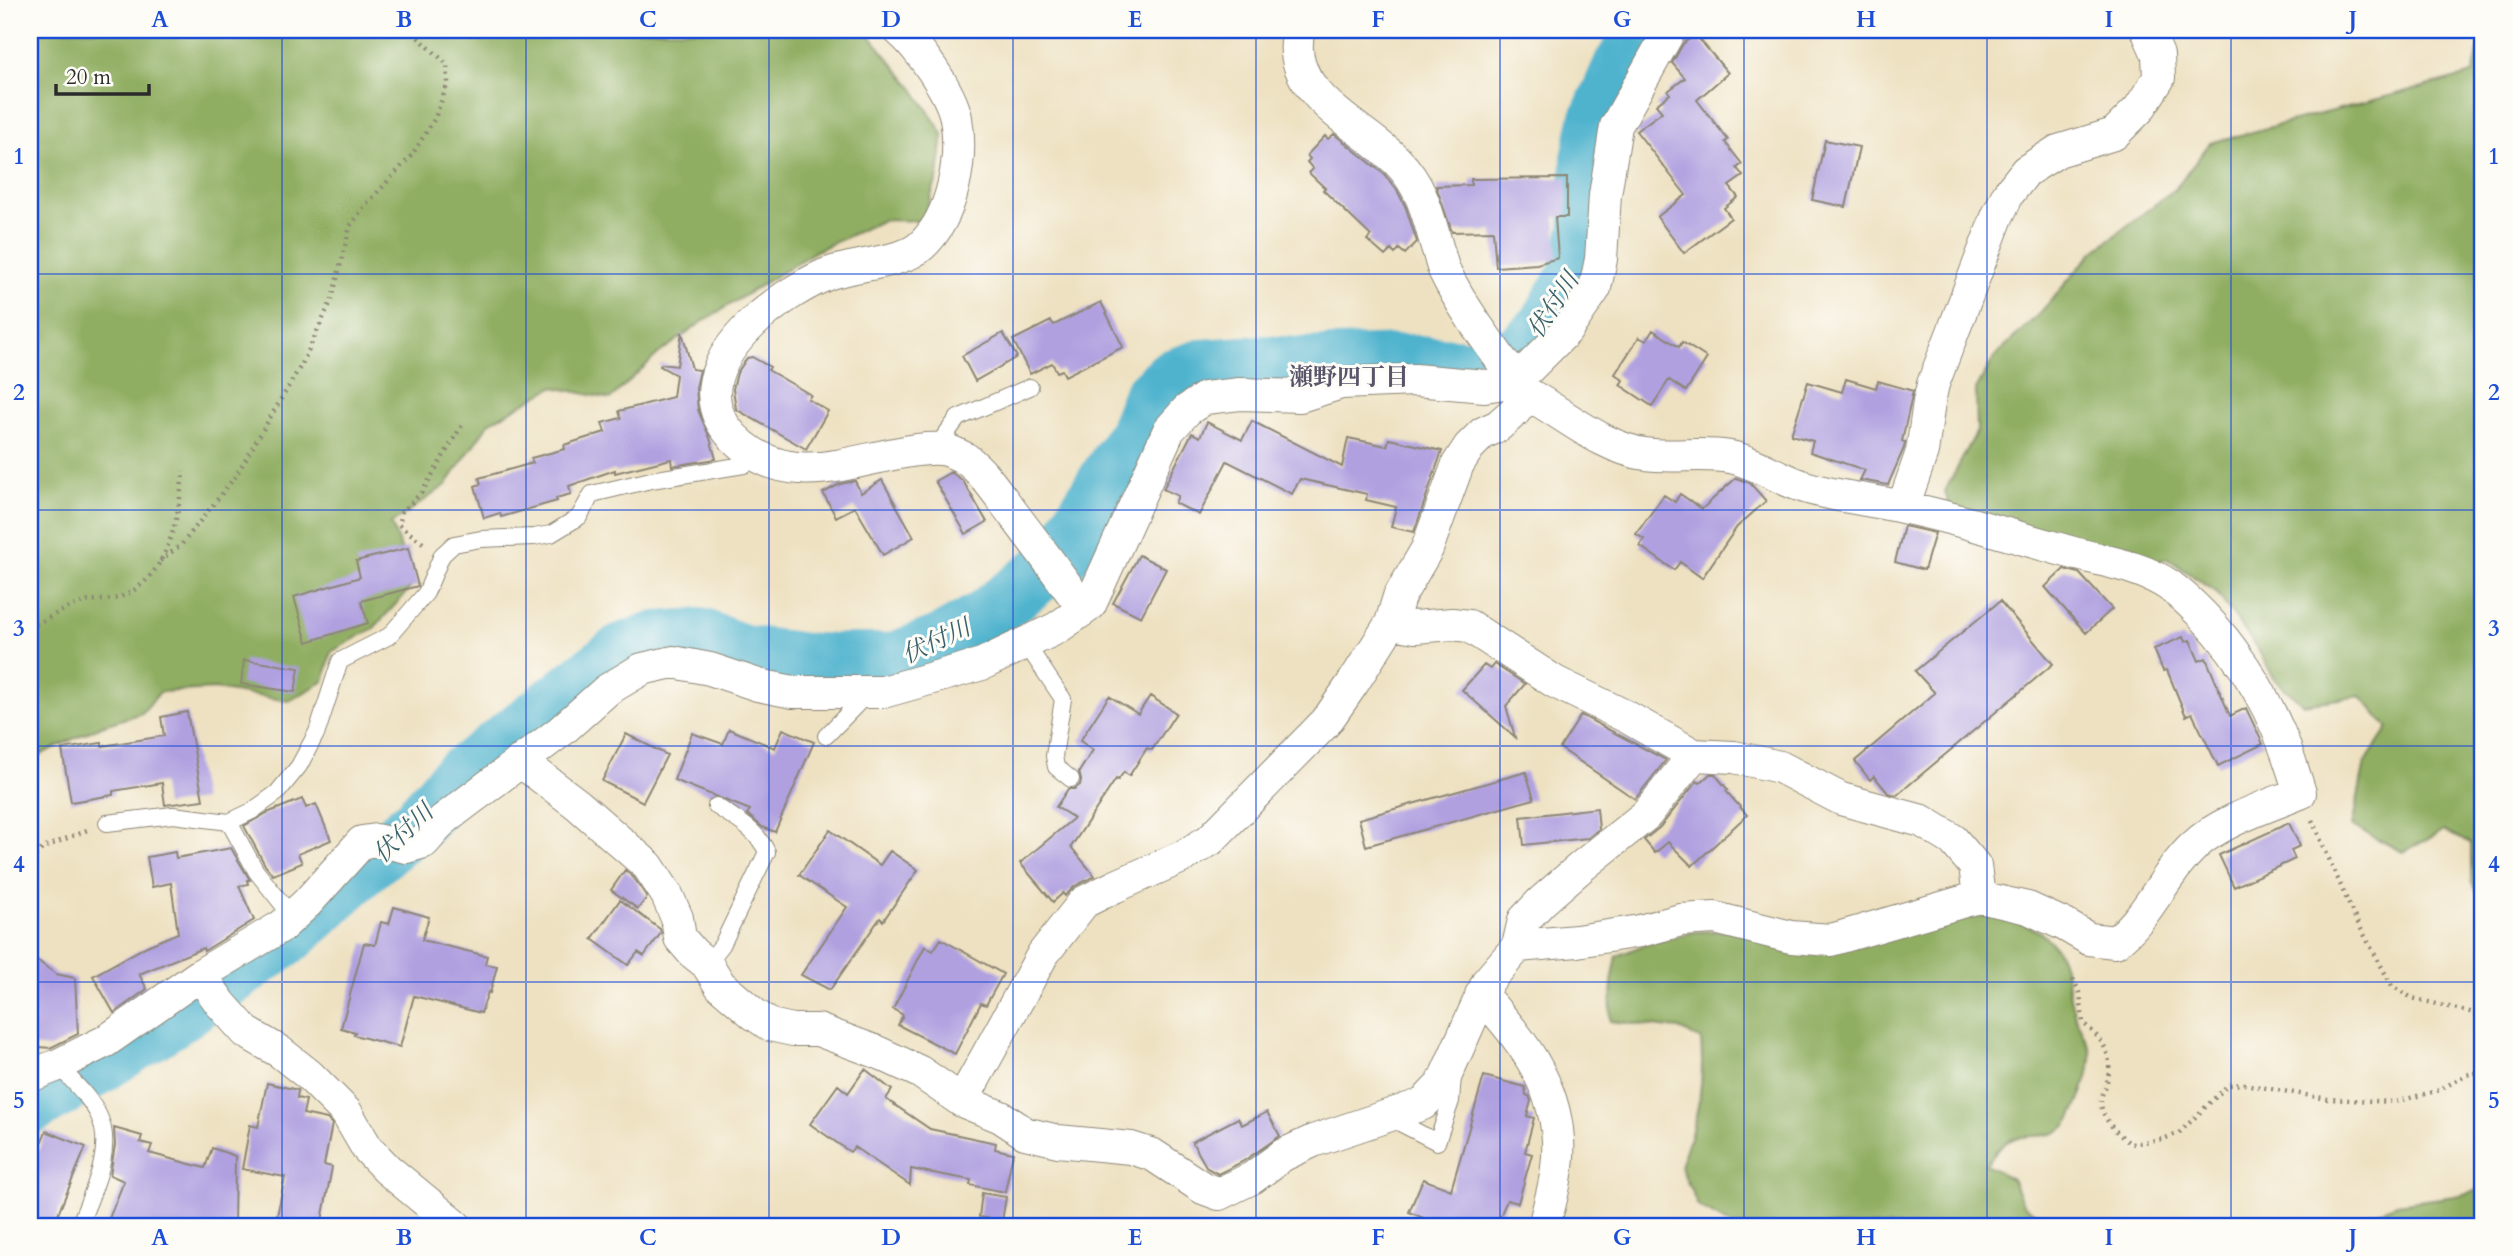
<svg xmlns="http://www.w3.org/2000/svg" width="2513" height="1256" viewBox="0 0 2513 1256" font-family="Cardo,'Noto Serif JP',serif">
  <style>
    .forest { fill: #90ae62; stroke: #5e6c46; stroke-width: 2 }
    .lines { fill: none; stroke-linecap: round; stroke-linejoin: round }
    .river { stroke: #4fb3ce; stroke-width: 56 }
    .building { fill: #b0a0e0 }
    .service-casing { stroke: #8c8676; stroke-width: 18 }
    .minor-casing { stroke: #8c8676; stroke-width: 34 }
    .path { stroke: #8c8676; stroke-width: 4.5; stroke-dasharray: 2 5; stroke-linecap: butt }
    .service { stroke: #fff; stroke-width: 16 }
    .minor { stroke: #fff; stroke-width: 32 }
    .grid { fill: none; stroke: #1d4ed8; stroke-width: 2; stroke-opacity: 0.55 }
    .labels { text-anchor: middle; stroke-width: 6; stroke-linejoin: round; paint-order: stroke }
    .water-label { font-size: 24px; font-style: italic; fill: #39616c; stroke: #fdfcf7 }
    .neighbourhood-label { font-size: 24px; font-weight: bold; fill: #5a546a; stroke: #fdfcf7 }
    .neatline { fill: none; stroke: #1d4ed8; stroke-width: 2.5 }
    .grid-label { font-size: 23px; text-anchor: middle; font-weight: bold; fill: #1d4ed8 }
  </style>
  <rect width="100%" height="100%" fill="#fdfcf7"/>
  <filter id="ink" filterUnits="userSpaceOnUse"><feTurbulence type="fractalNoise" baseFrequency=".0143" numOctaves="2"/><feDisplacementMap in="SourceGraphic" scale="14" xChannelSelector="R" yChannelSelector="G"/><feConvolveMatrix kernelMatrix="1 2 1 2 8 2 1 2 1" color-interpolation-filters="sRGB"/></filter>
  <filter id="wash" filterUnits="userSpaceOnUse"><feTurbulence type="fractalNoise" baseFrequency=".00686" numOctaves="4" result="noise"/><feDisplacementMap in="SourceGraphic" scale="28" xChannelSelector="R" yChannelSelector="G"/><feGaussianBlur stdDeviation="1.57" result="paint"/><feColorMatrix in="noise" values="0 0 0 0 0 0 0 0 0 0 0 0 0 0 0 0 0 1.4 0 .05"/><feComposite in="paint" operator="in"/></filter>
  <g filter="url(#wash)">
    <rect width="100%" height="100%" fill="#eee1c1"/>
    <path class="forest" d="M30,30H865L914,89L943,134L938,176L922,221L883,220L816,251L702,322L658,354L610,399L553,387L489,423L446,485L391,524L415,583L374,628L331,652L324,681L289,701L215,689L160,692L142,713L101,726L35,757L30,762Z
      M2483,30V902L2471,881V843L2443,831L2403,852L2352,826L2365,763L2388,728L2361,696L2303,704L2276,681L2257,648L2216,592L2167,558L2132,572L1954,523L1945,491L1977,431L1976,390L1995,356L2040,313L2092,253L2175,189L2210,143L2473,74Z
      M1978,915C2004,918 2028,920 2048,939C2070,959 2065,992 2076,1018C2080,1029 2092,1046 2091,1058C2090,1074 2077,1110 2068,1123C2055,1141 2030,1133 2013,1139C2000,1144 1993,1154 1986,1165L2012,1179L2023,1204L2051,1226H1733L1698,1206L1680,1166C1697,1121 1705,1088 1701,1039L1679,1029L1610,1021L1612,982L1617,956L1646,944L1694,932L1950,922Z
      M2483,1189V1226H2340L2397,1204L2455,1196Z"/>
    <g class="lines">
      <path class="river" d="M30,1107L84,1076L172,1020L293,933L364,867L417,823L456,779L622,651L657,639L700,636L745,653L806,661H891L942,642L984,618L1062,557L1080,521L1136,433L1150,397L1171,377L1201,367L1259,363L1299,365L1406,362L1474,368L1520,352L1546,326L1577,273L1587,230L1589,159L1597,121L1621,66L1644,30"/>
    </g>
    <g id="blocks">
      <path class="building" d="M1695,34L1728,73L1697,100L1728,140L1725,142L1742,164L1737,168L1743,176L1729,186L1738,197L1724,208L1731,218L1684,253L1657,217L1686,195L1636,131L1662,112L1656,105L1670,94L1668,91L1685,78L1672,63L1683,44Z
        M1334,134L1384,174L1397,190L1406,208L1417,242L1405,254L1399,249L1395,254L1391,250L1385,256L1367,240L1371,236L1323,190L1325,188L1309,173L1313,169L1307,162L1310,159L1307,155L1325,136L1328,139Z
        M1825,140L1859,147L1846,207L1812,200Z
        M1567,178V217H1555L1558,258L1537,264L1496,267L1493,231L1452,232L1436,186L1471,185V179Z
        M1101,302L1123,347L1065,376L1062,370L1057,372L1052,363L1030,374L1013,340L1051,321L1054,325Z
        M1653,330L1679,347L1682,342L1707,358L1686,391L1669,380L1652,406L1620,385L1623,380L1615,374L1639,337L1646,341Z
        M682,332L692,369L700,370L696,388L698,410L710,438L716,459L672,466L671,459L615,473V470L569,486L571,494L556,498L557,501L501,517L500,513L484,518L475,486L481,484L479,478L533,463L531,458L565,449L564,445L605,432L602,423L621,418L619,411L673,397L676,375L660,366L661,364L677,366Z
        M1003,333L1017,357L975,381L962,356Z
        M752,357L770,367L768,370L811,395L808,399L828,411L806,449L736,409L733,389L737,373L747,358Z
        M1846,379L1876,388L1878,381L1913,391L1902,441L1905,442L1904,448L1888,485L1860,480L1865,470L1810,452L1813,441L1791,435L1808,382L1842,392Z
        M1252,421L1342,467L1348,438L1387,446L1389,439L1442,451L1414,532L1391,527L1396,507L1366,500L1367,494L1300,479L1292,494L1227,461L1199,515L1175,503L1178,496L1163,489L1192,433L1200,437L1207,422L1242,440Z
        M951,472L963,481L987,522L966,534L935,481Z
        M1736,478L1750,483L1766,501L1737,527L1702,578L1680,562L1674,570L1640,546L1644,539L1636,534L1664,495L1675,502L1680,494L1702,509Z
        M882,480L914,537L883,555L855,507L836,517L823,493L840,484L855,481L861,493Z
        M1904,526L1935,533L1924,570L1895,562Z
        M408,548L418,586L361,601L368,623L307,642L294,597L360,577L356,561Z
        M1139,555L1166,569L1141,617L1113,603Z
        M2064,569L2079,573L2112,609L2086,633L2045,587Z
        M2000,601L2053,664L1897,795L1888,793L1874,776L1870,780L1855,761L1935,693L1915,671Z
        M2183,637L2185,642L2190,640L2199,661L2206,658L2230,716L2246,708L2263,744L2218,766L2192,713L2186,716L2167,670L2163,671L2154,649Z
        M244,660L299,668L295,692L241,684Z
        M1494,664L1525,684L1506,706L1515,737L1462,690L1484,665L1490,669Z
        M1109,696L1138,714L1150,696L1176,713L1152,750L1147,748L1129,776L1124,772L1118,780L1116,779L1071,847L1095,876L1075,886L1065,896L1063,893L1053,902L1020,863L1074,818L1056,807L1068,789H1074L1080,785L1081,780L1079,772L1093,750L1080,741Z
        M187,712L203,800L165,805L162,783L113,791V795L71,802L62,749L102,743V746L164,736L161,717Z
        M1581,715L1666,760L1635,799L1560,748Z
        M729,729L775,748L783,729L814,742L775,832L762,827L747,814L750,810L674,780L692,733L723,744Z
        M626,734L667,755L643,802L602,781Z
        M1526,772L1534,799L1366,846L1359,819Z
        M1710,774H1715L1728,790L1726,791L1747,815L1692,866L1668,842L1655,853L1644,840L1660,827L1697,781L1700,783Z
        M302,799L306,808L316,804L331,840L298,854L302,863L273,875L265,865L244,826L267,813Z
        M1597,808L1599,829L1588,838L1524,845L1521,817Z
        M2289,823L2300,846L2291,850L2295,859L2234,887L2219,855Z
        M830,830L880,865L890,851L918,870L883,921L880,918L830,990L801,975L847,907L799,875Z
        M231,848L250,880H247L248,884L239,886L254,920L204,951L203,948L139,974L147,989L114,1013L93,976L147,946L178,933L171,883L152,887L147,857L175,852L176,858Z
        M625,870L634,878L647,897L638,909L611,890Z
        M620,900L660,929L661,933L644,956L638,952L628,965L592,939Z
        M394,907L429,917L422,940L487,956L485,964L497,966L490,993L488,992L481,1013L414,996L400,1047L354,1035L355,1032L341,1028L364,943L375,945L381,922L389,924Z
        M941,939L1003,974L986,1005L981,1003L955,1054L898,1025L903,1015L893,1009L925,946L933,951Z
        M30,955L56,974L75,978L78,1034L50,1048L30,1046L33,1018H30Z
        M865,1069L892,1090L886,1099L930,1129L996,1143L995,1149L1013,1153L1005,1192L970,1185L971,1180L911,1169L910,1185L854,1147L850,1152L810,1124L838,1085L848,1093Z
        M1484,1076L1525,1087L1526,1095L1529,1096L1531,1101L1527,1116L1534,1118L1525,1152L1532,1154L1518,1203L1507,1200L1496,1226H1442L1409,1212L1423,1179L1451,1190Z
        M267,1083L298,1090L297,1098L306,1100L303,1114L327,1119L332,1124L324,1165L332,1167L321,1226H275L285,1177L242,1169L250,1125L258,1127Z
        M1267,1112L1280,1136L1242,1162L1218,1174L1207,1168L1192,1142L1238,1118L1242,1125Z
        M114,1128L142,1136L140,1142L152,1145L149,1153L205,1168L212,1148L235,1156L234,1226H106L124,1181L110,1175L115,1145Z
        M46,1131L86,1147L53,1226H30V1171Z
        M982,1193L1006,1197L1002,1221L979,1217Z"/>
    </g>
  </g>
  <g filter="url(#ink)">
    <use href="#blocks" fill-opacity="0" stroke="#8c8676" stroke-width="2"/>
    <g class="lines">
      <defs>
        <path id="service" d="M934,450L958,418L1030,387
          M1026,644L1063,699L1054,756L1056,767L1071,779
          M826,736L868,693
          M229,822L256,871L291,915
          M107,823L173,815L229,822L252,811L277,793L299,766L317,732L340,661L389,636L426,593L442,555L454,544L481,539L534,537L551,534L579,517L592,494L651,480L744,465L757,458
          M707,964L722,945L767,852C757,830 736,819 716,806
          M58,1065C72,1081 90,1097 99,1116C115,1151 91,1194 79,1226
          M1390,1118L1437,1142L1451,1101L1453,1076"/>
        <path id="minor" d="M899,30C918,46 951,92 956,118C963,159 953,217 921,246C901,264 851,264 825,275C780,295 701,351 716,408C720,424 731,436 743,446C793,487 849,461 905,452C917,450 934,447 947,450C952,452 961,456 966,459C984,472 998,494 1011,511C1036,544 1060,575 1083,609
          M1903,507L1922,452L1929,402L1933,384L1997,217L2008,194L2026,171L2058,151L2114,134L2139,109L2159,78L2158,55L2147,30
          M1391,623L1415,627L1452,624L1469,626L1555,682L1627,717L1694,755L1734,757L1780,767L1841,799L1922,821L1953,840L1975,866L1979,897L2028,908L2065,925L2089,939L2115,942C2149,917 2163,875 2194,846C2218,822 2268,806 2300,793C2293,771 2287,749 2277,728C2254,675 2216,621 2170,586C2142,566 2102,561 2070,552C2014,537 1958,518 1902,507C1871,500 1839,497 1808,488C1782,481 1757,462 1730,457C1702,452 1673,458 1645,454C1602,448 1562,412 1524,392
          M520,761L577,804L648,866L667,895L677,918L680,938L693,953L707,964L720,985L754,1014L770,1025L793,1030H818L877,1052L920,1072L962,1101L1001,1117L1025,1133L1058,1141L1131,1148L1153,1155L1203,1188L1219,1194L1252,1178L1283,1155L1313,1141L1423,1104L1442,1084L1488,981L1518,946L1524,920L1541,902L1581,867L1646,815L1694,755
          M1518,946L1577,941L1640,931L1681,920L1715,918L1791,937L1831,940L1979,897
          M200,975L221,1004L246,1032L280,1052L309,1075L346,1112L367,1148L387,1169L456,1226
          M1481,995C1519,1035 1555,1083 1558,1140C1560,1169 1551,1199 1544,1226
          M30,1076L58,1065L106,1041L200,975L282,926L307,903L362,842L376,840L406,847L424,842L443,820L561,731L607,690L642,669L673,662L710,669L758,685L793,692H883L982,664L1057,628L1090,605L1169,430L1187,410L1205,398L1240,394L1300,396L1341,383L1415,380L1485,386L1516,381L1566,331L1595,288L1601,259L1605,195L1616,126L1670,30
          M962,1101L1043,954L1084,902L1114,887L1182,857L1210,840L1326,722L1353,683L1391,623L1399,597L1427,549L1458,464L1469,447L1483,433L1498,426L1515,411L1523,400L1524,392C1497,353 1466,315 1445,272C1441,264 1440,255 1437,247C1428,215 1422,186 1397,161C1361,125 1282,92 1299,30"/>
      </defs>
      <use href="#service" class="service-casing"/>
      <use href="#minor" class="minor-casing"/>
      <path class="path" d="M423,543L399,525L402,512L422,492L462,425
        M160,561L182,544L235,477L303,362L332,299L350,226L365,206L412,155L435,118L448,83L447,64L410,30
        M30,628C44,620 69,606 84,602C94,599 106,601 117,598C168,582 179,518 183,471
        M2312,820L2354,916L2392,986L2412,998L2474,1013L2483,1019
        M30,860L43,848L87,830
        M2073,979L2080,993L2083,1023C2104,1040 2115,1057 2106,1085C2105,1089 2101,1095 2101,1100C2100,1118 2118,1134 2131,1144L2163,1139L2179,1133L2228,1085L2244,1084L2328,1099L2395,1102L2440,1090L2465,1075L2483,1072"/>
      <use href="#service" class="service"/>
      <use href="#minor" class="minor"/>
    </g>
  </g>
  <path class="grid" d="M282,30V1226M526,30V1226M769,30V1226M1013,30V1226M1256,30V1226M1500,30V1226M1744,30V1226M1987,30V1226M2231,30V1226M30,274H2483M30,510H2483M30,746H2483M30,982H2483"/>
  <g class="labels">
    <g class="water-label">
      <text transform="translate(1553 305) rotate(-57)" y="8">伏付川</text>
      <text transform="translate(936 641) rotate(-25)" y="8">伏付川</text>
      <text transform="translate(403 833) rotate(-44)" y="8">伏付川</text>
    </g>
    <g class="neighbourhood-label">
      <text x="1349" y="385">瀬野四丁目</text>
    </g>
  </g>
  <rect width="2513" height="1256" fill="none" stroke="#fdfcf7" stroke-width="77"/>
  <path d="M56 84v10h93v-10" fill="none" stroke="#2b2b2b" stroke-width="3.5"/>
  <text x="66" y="84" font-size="21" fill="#2b2b2b" stroke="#fdfcf7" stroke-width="5" paint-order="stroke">20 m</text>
  <rect x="38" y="38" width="2436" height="1180" class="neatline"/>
  <g class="grid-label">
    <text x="160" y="27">A</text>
    <text x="404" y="27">B</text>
    <text x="648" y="27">C</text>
    <text x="891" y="27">D</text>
    <text x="1135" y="27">E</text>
    <text x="1378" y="27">F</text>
    <text x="1622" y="27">G</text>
    <text x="1866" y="27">H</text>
    <text x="2109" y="27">I</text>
    <text x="2353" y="27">J</text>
    <text x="19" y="164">1</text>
    <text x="2494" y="164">1</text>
    <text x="19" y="400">2</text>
    <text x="2494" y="400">2</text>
    <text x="19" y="636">3</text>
    <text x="2494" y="636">3</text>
    <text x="19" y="872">4</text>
    <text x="2494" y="872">4</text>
    <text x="19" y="1108">5</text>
    <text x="2494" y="1108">5</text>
    <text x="160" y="1245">A</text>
    <text x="404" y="1245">B</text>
    <text x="648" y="1245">C</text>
    <text x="891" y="1245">D</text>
    <text x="1135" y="1245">E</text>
    <text x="1378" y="1245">F</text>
    <text x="1622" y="1245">G</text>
    <text x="1866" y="1245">H</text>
    <text x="2109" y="1245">I</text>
    <text x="2353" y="1245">J</text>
  </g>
</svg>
